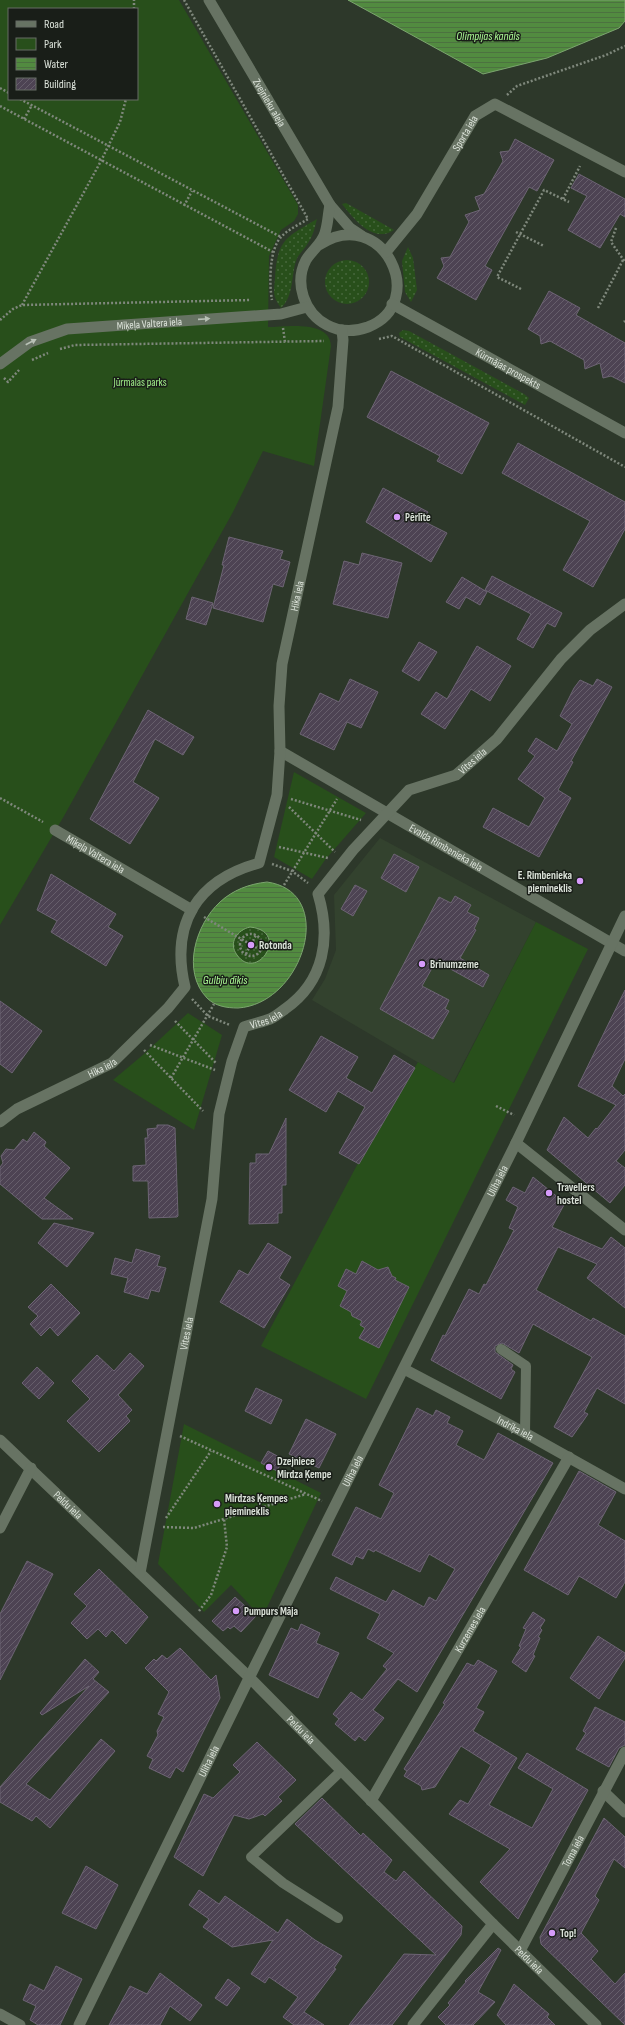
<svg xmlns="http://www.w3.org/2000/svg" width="625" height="2025" viewBox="0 0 625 2025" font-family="'Sofia Sans Condensed',sans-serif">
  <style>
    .built { fill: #33422e }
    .grass { fill: url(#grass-dots) }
    .green { fill: #284f1b; fill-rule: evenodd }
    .water { fill: url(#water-rules); stroke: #7ba56e; fill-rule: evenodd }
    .building { fill: url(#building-hatch); stroke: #6d6474 }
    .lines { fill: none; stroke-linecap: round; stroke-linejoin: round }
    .path { stroke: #7f887c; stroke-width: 2.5; stroke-dasharray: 2 2; stroke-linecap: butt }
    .service { stroke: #677363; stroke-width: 10 }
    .minor { stroke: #677363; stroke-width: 11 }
    .tertiary { stroke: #677363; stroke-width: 11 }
    .secondary { stroke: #677363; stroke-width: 11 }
    .oneway { fill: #b8c1b6 }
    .poi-dot { fill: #d69bfa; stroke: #191e18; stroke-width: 1.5 }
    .labels { text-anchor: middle; stroke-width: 3; stroke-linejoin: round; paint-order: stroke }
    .street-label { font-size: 11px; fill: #dbe2d9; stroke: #191e18 }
    .park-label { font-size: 11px; fill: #a0ee89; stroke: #191e18 }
    .poi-label { font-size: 11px; font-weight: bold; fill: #dbe2d9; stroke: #191e18; text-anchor: start }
    .water-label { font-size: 12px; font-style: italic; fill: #acfa95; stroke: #191e18 }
  </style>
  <defs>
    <pattern id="grass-dots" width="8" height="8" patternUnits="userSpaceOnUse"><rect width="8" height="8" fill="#284f1b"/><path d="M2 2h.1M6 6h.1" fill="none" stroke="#47683c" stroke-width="1.8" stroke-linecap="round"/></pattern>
    <pattern id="water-rules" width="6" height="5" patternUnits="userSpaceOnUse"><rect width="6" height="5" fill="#528b40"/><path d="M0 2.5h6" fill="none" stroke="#4c7240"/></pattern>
    <pattern id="building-hatch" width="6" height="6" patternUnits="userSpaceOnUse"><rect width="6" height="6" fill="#4d4353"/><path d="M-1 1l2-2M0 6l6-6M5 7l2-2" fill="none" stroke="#665e6b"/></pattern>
  </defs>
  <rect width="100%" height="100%" fill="#2d382a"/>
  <path class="built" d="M380,838L536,922L453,1083L312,1000L325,979L336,950L334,895Z"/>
  <path class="grass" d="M346,203L394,230C373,244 354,219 342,204Z
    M317,219C315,227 313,236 308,243C305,249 298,254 296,261C291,276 294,296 281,308C272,295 274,293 275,278C277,240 286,237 317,219Z
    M408,247L413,258L417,290L411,302L405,292L402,261Z
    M325 282a22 22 0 1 1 44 0a22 22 0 1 1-44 0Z
    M403,330L409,331L524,394L529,398L525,405L400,337L399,333Z
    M233 945a18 18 0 1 1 36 0a18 18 0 1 1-36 0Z"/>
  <path class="green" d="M0,0H179L298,205V214L294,221L281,230L269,256L268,327C285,327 330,319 331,346L314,466L263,451L233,512L64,816L0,925ZM9,9H137V99H9Z
    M294,772L366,813L325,860L312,879L274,857Z
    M536,922L588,949L366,1399L261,1346L357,1165L418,1062L454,1083Z
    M188,1013L222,1035L194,1130L113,1080L144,1054Z
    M184,1424L321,1493L262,1618L231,1585L204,1612L158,1564Z"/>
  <path class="water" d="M348,0H625V21L619,28L547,58L483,74Z
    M267,882C338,892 303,1004 238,1008C226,1008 215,1006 207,998C181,971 196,924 220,902C233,890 249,884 267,882ZM250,927C291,931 257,983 237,955C228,943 237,930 250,927Z"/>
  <path class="building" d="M515,139L554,160L537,191L529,187L485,266L492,270L476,300L437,278L444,266L441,258L450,257L469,222L465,215L480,210L475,197L484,194L503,161L500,152L509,151Z
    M579,174L625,199V217L620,214L600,248L568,230L587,196L571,188Z
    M549,291L580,308L576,315L625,343V383L611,376L603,378L600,363L585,369L584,360L550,341L541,344L540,336L528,329Z
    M391,371L489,423L462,474L437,461L440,456L367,417Z
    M518,443L625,502V529L593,587L563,570L590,521L502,473Z
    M383,488L428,512L423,521L447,533L431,562L366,522Z
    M229,537L283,551L280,559L290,562L283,587L273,584L263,622L213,608L224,565H222Z
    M362,553L402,563L388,618L333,604L344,561L359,565Z
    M492,576L562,613L555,627L547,623L533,648L517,639L531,614L485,590Z
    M462,577L487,592L480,605L466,597L459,609L446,602Z
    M192,597L213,603L206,625L186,619Z
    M419,642L437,652L419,681L402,671Z
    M477,646L511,666L490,701L471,689L445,729L421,714L436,692L447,699Z
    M350,679L378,692L361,728L347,722L334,750L300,734L320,693L339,702Z
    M597,679L612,687L571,761L573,762L558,790L571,798L539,857L483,827L493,808L529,827L545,798L518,779L535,756L528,751L536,738L557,751L572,724L560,716L574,688L580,680L593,686Z
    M148,710L194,737L183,755L155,739L133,782L159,798L130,844L90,819Z
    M394,854L419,867L406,892L381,878Z
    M51,874L116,914L108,927L123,936L106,966L51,932L57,921L37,910Z
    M355,885L367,891L353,916L341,909Z
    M455,896L471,905L467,912L479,918L474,929L476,930L460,958L489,975L483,987L436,961L422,986L449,1000L445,1009L449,1011L433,1039L380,1009L439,897L451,903Z
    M625,990V1059L612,1086L623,1096L625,1094V1150L616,1161L625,1168V1185L610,1203L547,1150L564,1117L588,1138L596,1128L597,1129L616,1105L578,1086Z
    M0,1001L42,1031L12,1073L0,1064Z
    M321,1036L358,1057L346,1078L372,1093L394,1055L415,1068L359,1164L339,1153L365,1107L338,1091L326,1112L289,1090Z
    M286,1118V1185H282V1213H278V1223L249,1224L250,1163H256V1154H269Z
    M157,1125H168L175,1128L178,1216L177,1217L149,1218L148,1181H133V1166L146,1165L145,1138H148L147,1129L157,1128Z
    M34,1132L46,1142L44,1146L70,1168L44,1198L73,1219H42L0,1184V1167L3,1163L1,1156L6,1149L14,1150L23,1139L27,1142Z
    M533,1177L565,1203L552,1227L602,1249L611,1237L625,1248V1308L587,1278L597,1264L558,1247L536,1290L591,1321L593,1318L625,1336V1404L597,1388L584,1412L588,1414L572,1437L554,1427L592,1357L533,1324L519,1353L502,1343L495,1346V1352L513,1365L511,1369L515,1372L501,1399L431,1360L443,1335L445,1336L469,1289L479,1294L484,1284L486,1285L514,1230L509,1228L518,1207L506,1200L513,1187L525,1193Z
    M54,1223L94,1233L67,1267L38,1243Z
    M268,1243L291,1257L279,1278L290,1285L264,1328L220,1302L239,1270L248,1275Z
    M136,1249L160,1256L157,1266L166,1268L159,1292L151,1290L148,1299L124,1292L128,1278L111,1274L115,1258L132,1263Z
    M362,1261L378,1270L388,1267L392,1276L396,1278L395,1280L409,1287L379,1348L359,1338L365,1328L360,1325L362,1321L352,1316L351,1312L340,1306L347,1291L338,1286L346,1269L356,1274Z
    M51,1284L80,1313L58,1336L50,1327L41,1336L30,1324L38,1316L28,1307Z
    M130,1353L144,1366L118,1395L132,1410L126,1416L130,1421L99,1452L67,1421L90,1399L72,1381L97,1355L114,1371Z
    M37,1367L54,1383L39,1399L22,1383Z
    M256,1388L282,1400L271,1424L245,1411Z
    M417,1408L433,1416L436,1410L450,1417L447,1423L463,1431L456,1445L484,1460L498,1433L553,1463L417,1692L398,1679L373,1710L384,1718L365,1741L359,1736L355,1741L335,1724L339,1719L333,1714L351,1692L362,1700L387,1669L383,1666L394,1653L367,1638L380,1614L330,1589L336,1577L386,1602L393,1590L424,1607L429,1597L436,1601L455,1569L429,1554L420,1572L375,1550L374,1552L368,1549L363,1559L356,1556L352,1565L332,1555L356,1507L381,1519L394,1493L379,1485Z
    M306,1419L336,1434L319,1468L289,1454Z
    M268,1451L283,1459L277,1471L261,1463Z
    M579,1471L616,1492L598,1525L625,1541V1582L616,1598L579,1576L568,1595L524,1570Z
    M27,1561L53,1574L0,1680V1614Z
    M99,1569L148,1617L126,1644L112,1630L106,1637L98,1629L87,1639L71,1623L87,1606L74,1594Z
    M235,1597L256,1616L241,1632L234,1626L230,1629L228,1627L223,1631L212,1621Z
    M533,1612L545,1620L540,1628L542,1630L538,1637L540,1638L533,1655L535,1656L526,1672L512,1662L521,1647L519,1646L526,1629L523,1628Z
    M301,1624L320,1633L316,1643L339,1653L318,1698L269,1675L291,1628L298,1631Z
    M598,1636L625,1653V1658L599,1699L570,1678Z
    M180,1648L211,1680L216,1675L220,1698L183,1772L176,1767L170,1778L149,1768L153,1759L147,1756L158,1735L157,1731L164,1717L158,1714L169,1692L145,1668L154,1659L156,1661L162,1655L167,1659Z
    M85,1659L99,1672L93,1679L109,1692L26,1784L50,1800L101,1739L115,1751L50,1828L36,1816L32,1821L0,1802V1787L89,1686L42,1715L40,1713Z
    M478,1660L497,1671L476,1708L484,1712L473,1731L517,1758L489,1805L532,1828L553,1789L518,1768L527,1753L588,1790L518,1919L480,1882L510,1849L449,1814L460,1800L468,1804L491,1765L461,1746L435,1787L422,1790L421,1786L404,1776L407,1771L404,1769L445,1704L443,1703L467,1663L474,1666Z
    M595,1707L625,1722V1745L619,1748L609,1767L576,1749L586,1733L583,1731Z
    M257,1742L296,1780L278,1797L282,1801L265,1816L263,1814L249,1819L234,1815L203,1876L174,1857L204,1794L213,1798L240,1772L233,1765Z
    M322,1798L361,1836L363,1833L392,1860L384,1872L396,1881L404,1871L462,1926L461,1935L392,2025H349L404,1954L436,1955L295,1824Z
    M604,1818L625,1837V1868L614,1859L595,1896L599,1900L581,1933L598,1951L591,1959L615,1984L625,1973V2025L541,1944L540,1937Z
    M86,1866L118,1885L96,1929L62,1913Z
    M199,1890L219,1904L225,1896L278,1933L287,1919L315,1940L342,1956L334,1968L336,1969L304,2012L324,2025H294L283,2017L298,1997L269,1977L265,1983L251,1974L273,1940L232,1947L203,1927L209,1919L189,1905Z
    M498,1948L501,1950L478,1992L495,2002L473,2025H446L438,2017L450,2005L448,2003L466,1982L465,1981Z
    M56,1966L82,1979L60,2025H38L30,2020L36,2006L23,2000L30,1984L44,1991Z
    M160,1973L202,2005L190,2021L170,2006L160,2025H109L130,1986L147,1994Z
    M228,1979L240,1988L227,2006L215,1998Z
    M514,1984L549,2014L547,2017L555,2025H506L497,2015Z"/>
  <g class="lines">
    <path class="path" d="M184,0L308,219C300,224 289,229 282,236C269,248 269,284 272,300
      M134,9V0
      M0,88L9,93
      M507,95L517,86L606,55L625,46
      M20,99L281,237
      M0,106L273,252
      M24,119L32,105
      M563,199L580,166
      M184,206L192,191
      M616,228L611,242L625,262
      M516,232L544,246
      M521,289L497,277L544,190L569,202
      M22,305L101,161L120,122L126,99
      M598,308L623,260
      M0,320L13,309L22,305L251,300
      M624,322L625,321
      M283,328L285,342
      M379,339L392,336L625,467
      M60,349L75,345L324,341
      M32,360L48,353
      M4,378L8,382L20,369
      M0,798L43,822
      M291,799L361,820
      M289,807L335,852
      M279,847L328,858
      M272,864L292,871L308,883
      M284,885L337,799
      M204,917L248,943
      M240 945a11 11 0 1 1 22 0a11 11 0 1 1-22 0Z
      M253,941L256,935
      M255,947L261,950
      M246,954L249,948
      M192,999L208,1016L230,1025
      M175,1021L216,1063
      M150,1045L215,1070
      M144,1050L203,1111
      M171,1078L214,1004
      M496,1106L514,1115
      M180,1436L322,1501
      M166,1518L211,1451
      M163,1527L194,1528L306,1494
      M199,1611L211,1595L227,1547L224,1519"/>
    <path class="service" d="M501,1349L526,1366L525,1433
      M338,1918L283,1883L251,1857L341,1771"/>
    <g class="minor">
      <path id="s1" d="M209,0L330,205L350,228L362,236"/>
      <path d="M319,245C383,203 430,303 368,327C354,332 340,332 327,325C304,313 294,283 306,260C312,250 322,244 325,233C328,224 328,214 330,205"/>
      <path id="s2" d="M386,252L417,214L475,116L495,104L625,172"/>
      <path id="s3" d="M392,304L625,433"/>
      <path id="s4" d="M0,364L30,342L67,329L281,314L307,307"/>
      <path id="s5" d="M280,751L625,951"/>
      <path id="s6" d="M55,830L192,910"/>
      <path id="s7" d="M0,1122L17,1109L112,1063L168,1008L185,987C170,924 197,880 259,863L277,795L280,751L279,706L282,664L338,407L343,340L342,330"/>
      <path d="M516,1143L625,1230"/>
      <path id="s8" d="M404,1369L525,1433L625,1489"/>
      <path id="s9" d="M0,1440L249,1677"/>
      <path d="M0,1528L31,1468"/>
      <path id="s10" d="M140,1573L212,1199L219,1114L232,1061L244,1027C252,1024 262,1022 270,1019C275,1017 281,1012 285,1009C325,981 331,937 318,894L353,850L409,790L456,775L497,739L561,659L590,630L625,604"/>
      <path d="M603,1791L625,1812"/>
      <path id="s11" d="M371,1801L569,1457"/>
      <path id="s12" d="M520,1951L625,1752"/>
      <path d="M0,2014L20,2025"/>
      <path d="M413,2025L493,1924"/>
    </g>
    <path class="tertiary" id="s13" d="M249,1677L493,1924L596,2025"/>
    <path class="secondary" id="s14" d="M79,2025L255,1666L516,1143L625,916"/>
  </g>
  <defs><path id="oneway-solid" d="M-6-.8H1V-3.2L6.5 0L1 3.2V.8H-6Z"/></defs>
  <g class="oneway">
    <use href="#oneway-solid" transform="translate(204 319) rotate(-4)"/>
    <use href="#oneway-solid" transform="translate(31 342) rotate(-28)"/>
  </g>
  <g class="poi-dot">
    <circle cx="397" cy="517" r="4"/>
    <circle cx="580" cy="881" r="4"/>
    <circle cx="251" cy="945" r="4"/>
    <circle cx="422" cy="964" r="4"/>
    <circle cx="549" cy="1193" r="4"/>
    <circle cx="269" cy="1467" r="4"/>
    <circle cx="217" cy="1504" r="4"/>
    <circle cx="236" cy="1611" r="4"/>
    <circle cx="552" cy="1933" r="4"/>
  </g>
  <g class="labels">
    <g class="street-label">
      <text dy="4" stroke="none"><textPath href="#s1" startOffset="119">Zvejnieku aleja</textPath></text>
      <text dy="4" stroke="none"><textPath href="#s2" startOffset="143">Sporta iela</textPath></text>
      <text dy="4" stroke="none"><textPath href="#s4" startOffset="159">Miķeļa Valtera iela</textPath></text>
      <text dy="4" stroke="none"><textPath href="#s3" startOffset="133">Kūrmājas prospekts</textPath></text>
      <text dy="4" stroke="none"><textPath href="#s7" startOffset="667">Hika iela</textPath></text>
      <text dy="4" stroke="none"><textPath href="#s10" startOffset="940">Vites iela</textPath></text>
      <text dy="4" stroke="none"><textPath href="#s5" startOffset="192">Evalda Rimbenieka iela</textPath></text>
      <text dy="4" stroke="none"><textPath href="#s6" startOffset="47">Miķeļa Valtera iela</textPath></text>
      <text dy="4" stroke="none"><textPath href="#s10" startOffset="580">Vites iela</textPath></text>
      <text dy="4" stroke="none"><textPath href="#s7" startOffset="116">Hika iela</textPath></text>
      <text dy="4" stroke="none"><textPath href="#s14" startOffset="942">Uliha iela</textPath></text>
      <text dy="4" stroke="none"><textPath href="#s10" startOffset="244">Vites iela</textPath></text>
      <text dy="4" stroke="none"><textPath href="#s8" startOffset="126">Indriķa iela</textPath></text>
      <text dy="4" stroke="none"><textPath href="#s14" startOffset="618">Uliha iela</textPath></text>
      <text dy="4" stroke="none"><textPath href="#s9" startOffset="94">Peldu iela</textPath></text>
      <text dy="4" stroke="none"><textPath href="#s11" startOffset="198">Kurzemes iela</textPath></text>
      <text dy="4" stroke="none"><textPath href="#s13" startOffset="74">Peldu iela</textPath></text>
      <text dy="4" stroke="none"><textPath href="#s14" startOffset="294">Uliha iela</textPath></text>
      <text dy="4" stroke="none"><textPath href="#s12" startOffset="113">Toma iela</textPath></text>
      <text dy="4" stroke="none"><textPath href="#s13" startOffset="398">Peldu iela</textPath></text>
    </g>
    <g class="park-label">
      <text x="140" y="386">Jūrmalas parks</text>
    </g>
    <g class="poi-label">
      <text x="405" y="521">Pērlīte</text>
      <text x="572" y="879" text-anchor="end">E. Rimbenieka<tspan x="572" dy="13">piemineklis</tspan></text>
      <text x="259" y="949">Rotonda</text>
      <text x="430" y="968">Brīnumzeme</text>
      <text x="557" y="1191">Travellers<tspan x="557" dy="13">hostel</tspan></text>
      <text x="277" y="1465">Dzejniece<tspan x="277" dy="13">Mirdza Ķempe</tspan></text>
      <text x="225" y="1502">Mirdzas Ķempes<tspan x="225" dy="13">piemineklis</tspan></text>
      <text x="244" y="1615">Pumpurs Māja</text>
      <text x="560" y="1937">Top!</text>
    </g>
    <g class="water-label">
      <text x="488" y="40">Olimpijas kanāls</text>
      <text x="225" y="984">Gulbju dīķis</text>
    </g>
  </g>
  <rect x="8" y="8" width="130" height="92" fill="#191e18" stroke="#676c65"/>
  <rect x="16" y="21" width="20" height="6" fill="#677363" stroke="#676c65"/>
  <text x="44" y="28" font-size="12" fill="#dbe2d9">Road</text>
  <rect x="16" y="38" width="20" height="12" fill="#284f1b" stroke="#676c65"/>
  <text x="44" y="48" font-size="12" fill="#dbe2d9">Park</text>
  <rect x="16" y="58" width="20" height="12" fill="url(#water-rules)" stroke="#676c65"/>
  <text x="44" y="68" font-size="12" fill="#dbe2d9">Water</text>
  <rect x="16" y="78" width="20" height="12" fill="url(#building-hatch)" stroke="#676c65"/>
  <text x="44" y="88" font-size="12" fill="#dbe2d9">Building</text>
</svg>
